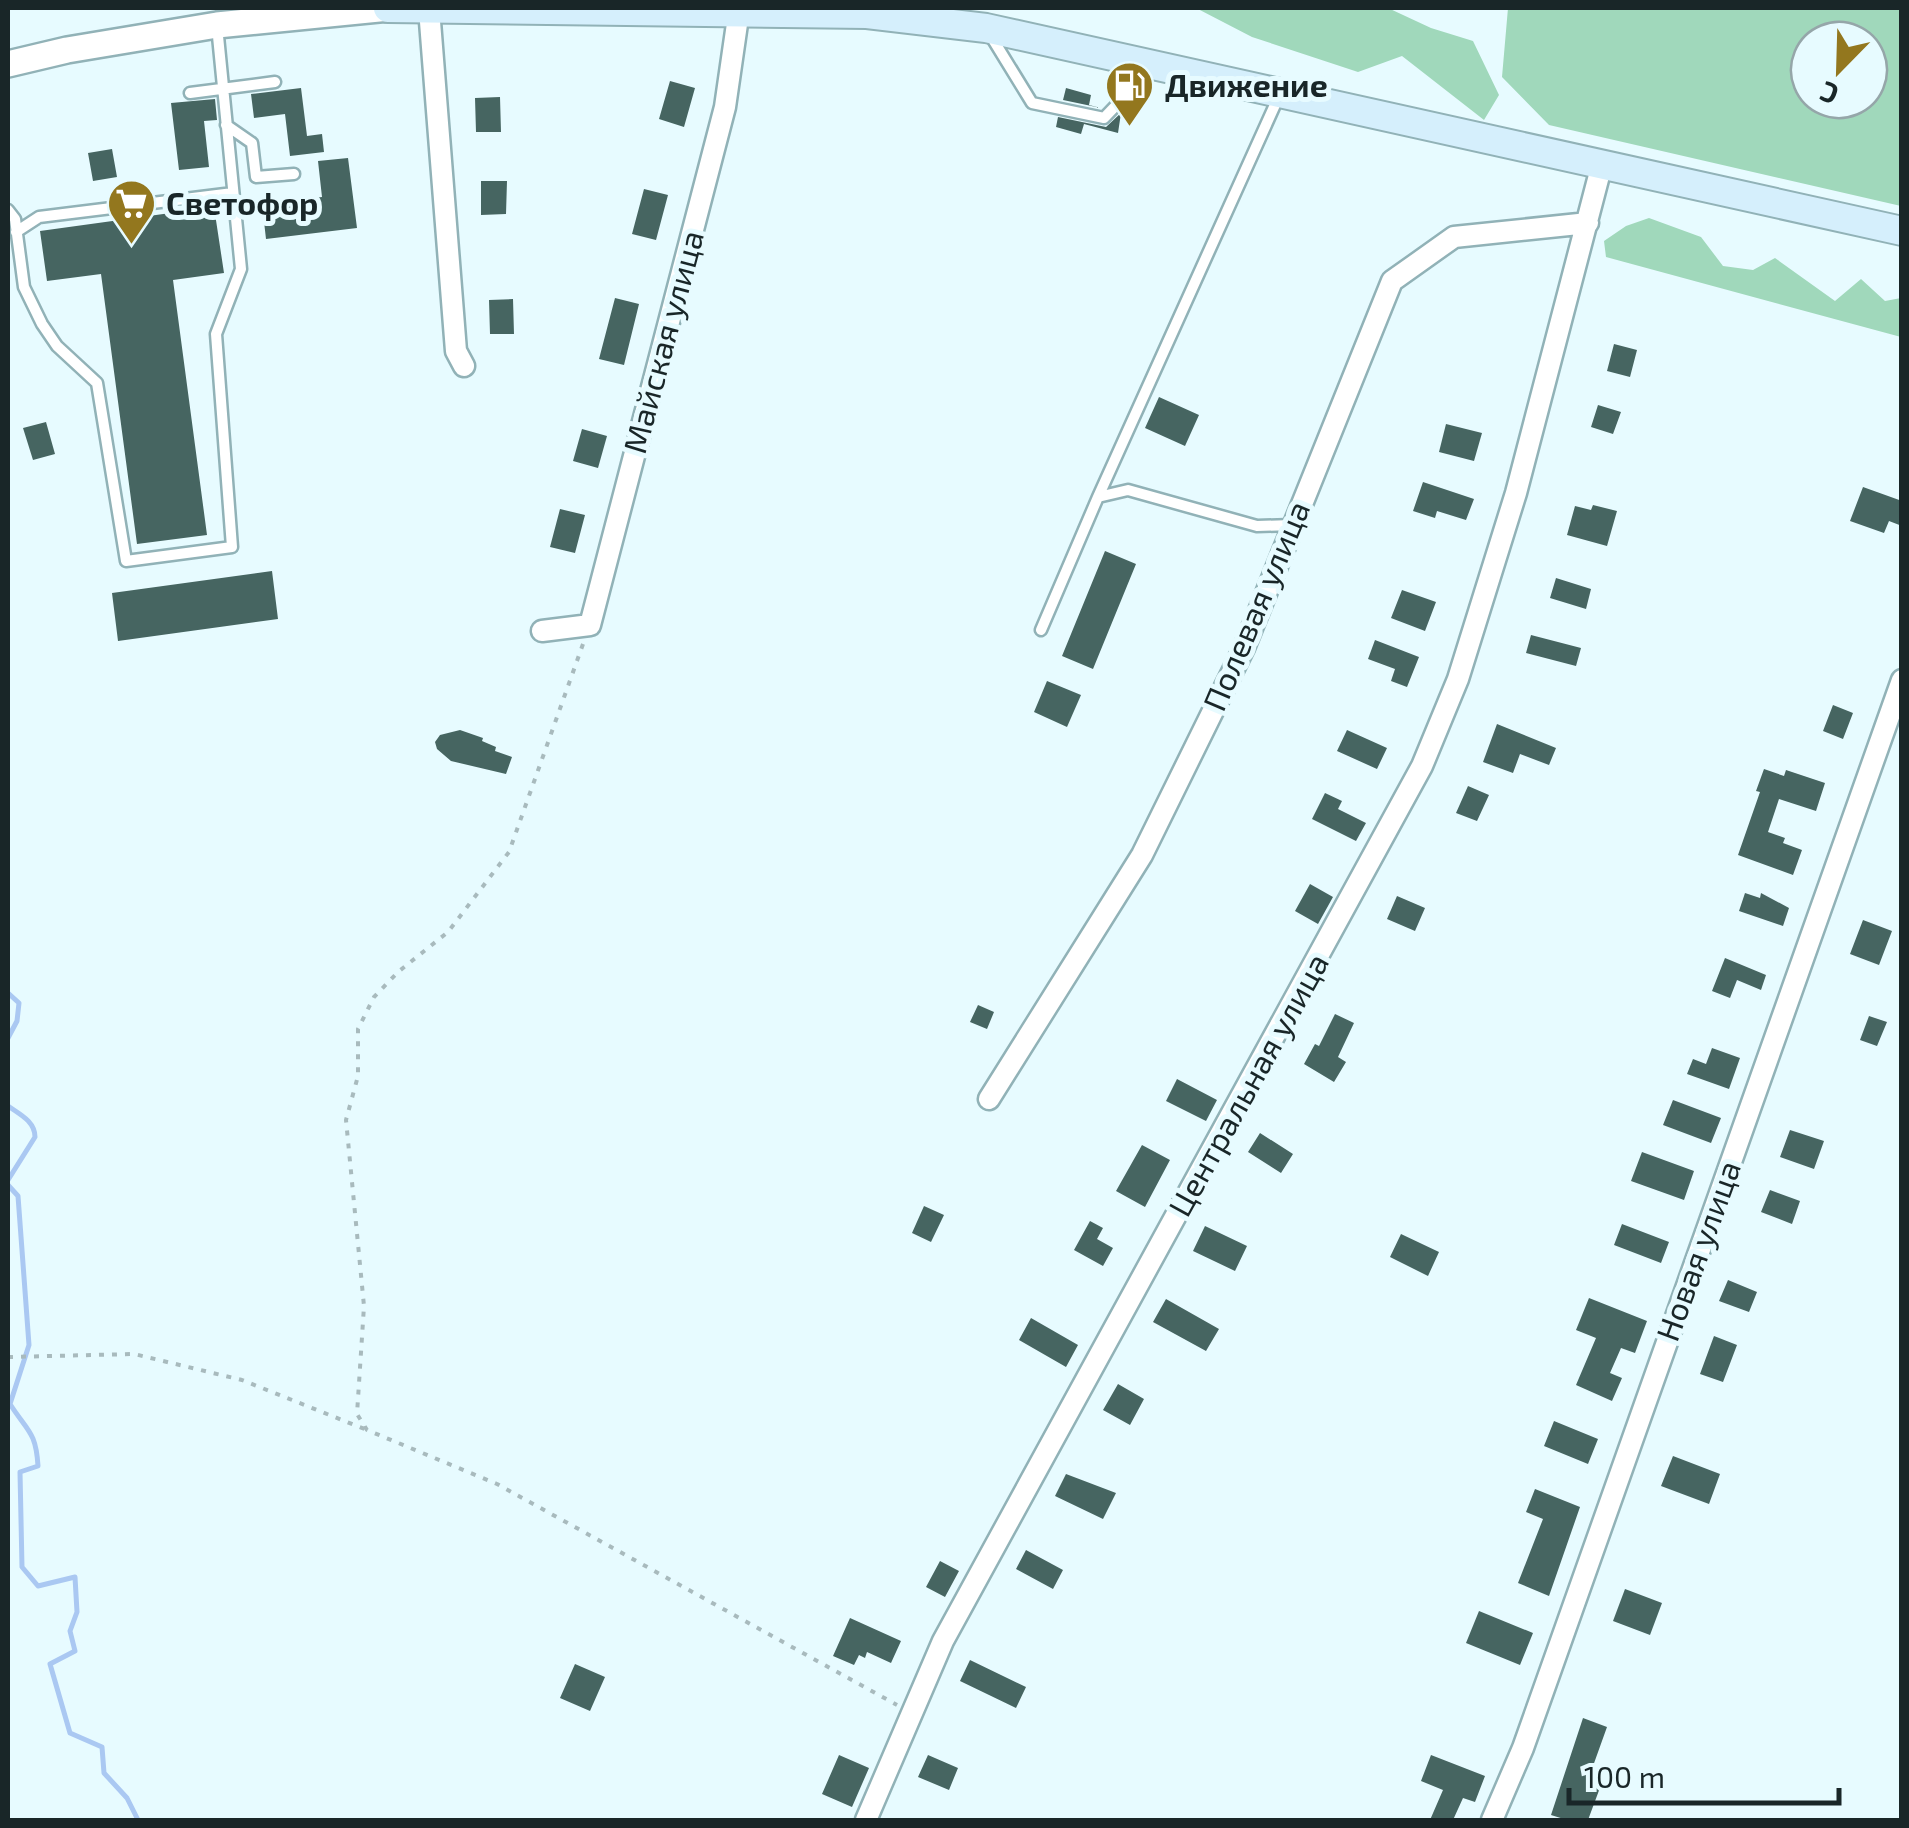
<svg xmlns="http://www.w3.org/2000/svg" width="1909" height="1828" viewBox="0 0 1909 1828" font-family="'Exo 2',sans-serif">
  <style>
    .green { fill: #a0d8bb; fill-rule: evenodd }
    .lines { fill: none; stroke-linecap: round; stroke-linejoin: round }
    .stream { stroke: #aac8f2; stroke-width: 5 }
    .building { fill: #466561 }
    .service-casing { stroke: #91b2b7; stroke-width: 15 }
    .minor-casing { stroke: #91b2b7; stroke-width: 25 }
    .tertiary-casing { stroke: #91b2b7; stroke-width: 30 }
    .secondary-casing { stroke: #91b2b7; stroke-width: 32 }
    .path { stroke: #a8babd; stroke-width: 4; stroke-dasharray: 5 8; stroke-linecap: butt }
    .service { stroke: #fff; stroke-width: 10 }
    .minor { stroke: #fff; stroke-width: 20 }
    .tertiary { stroke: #fff; stroke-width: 25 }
    .secondary { stroke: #d5effc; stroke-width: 28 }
    .labels { text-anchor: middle; stroke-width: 10; stroke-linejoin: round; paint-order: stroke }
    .poi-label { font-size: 32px; font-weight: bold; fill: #192628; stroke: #e7fbff; text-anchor: start }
    .street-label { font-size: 32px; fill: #192628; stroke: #e7fbff }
  </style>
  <rect width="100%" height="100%" fill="#e7fbff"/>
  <path class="green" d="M1196,8H1388L1431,28L1473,41L1499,95L1484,120L1402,56L1358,72L1252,37Z
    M1508,8H1901V206L1549,125L1502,77ZM1809,40H1869V100H1809Z
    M1649,218L1701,237L1723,266L1753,270L1775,258L1835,301L1861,279L1885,301L1901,298V337L1606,257L1604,241L1626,226Z"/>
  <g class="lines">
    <path class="stream" d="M8,993L19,1003L17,1021L8,1038
      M8,1106C19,1114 35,1121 35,1137L8,1180
      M8,1185L18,1196L29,1345L10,1404C27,1431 36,1431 38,1466L20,1472L22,1567L38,1586L75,1577L77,1612L70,1631L75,1651L50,1664L70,1733L102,1747L104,1773L127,1798L138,1820"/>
  </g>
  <path class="building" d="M670,81L695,88L684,127L659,119Z
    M301,88L307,136L322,134L324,152L290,156L285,114L254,118L251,94Z
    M1066,88L1091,95L1089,105L1101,108L1063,100Z
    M500,97L501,132H476L475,98Z
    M215,99L217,120L204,121L209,167L179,170L171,103Z
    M1121,113L1118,133L1084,124L1081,134L1056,127L1058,117L1106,127Z
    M112,149L117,177L93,181L88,153Z
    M348,158L357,228L266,239L262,204L322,197L318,161Z
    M481,181H507L506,214L481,215Z
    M644,189L668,195L656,240L632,234Z
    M214,207L224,273L173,280L207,535L137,544L101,274L47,281L40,231Z
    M615,298L639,304L624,365L599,359Z
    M513,299L514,334H490L489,300Z
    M1614,344L1637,350L1630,377L1607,371Z
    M1159,397L1199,415L1185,446L1145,428Z
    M1598,405L1621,412L1613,434L1591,427Z
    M46,422L55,454L33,460L23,428Z
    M1446,424L1482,433L1474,461L1439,452Z
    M582,429L607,436L598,468L573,461Z
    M1423,482L1474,499L1466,520L1437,511L1435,518L1413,511Z
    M1863,487L1902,501V526L1889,521L1884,533L1850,521Z
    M1593,505L1617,511L1607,546L1567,535L1575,506L1591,510Z
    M560,509L585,515L575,553L550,547Z
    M1105,551L1136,564L1093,669L1062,656Z
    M272,571L278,619L118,641L112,593Z
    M1556,578L1591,589L1586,609L1550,598Z
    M1402,590L1436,602L1425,631L1391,618Z
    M1531,635L1581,648L1576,666L1526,653Z
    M1375,640L1419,657L1407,687L1391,681L1395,669L1368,659Z
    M1047,681L1081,695L1067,727L1034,712Z
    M1833,705L1853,713L1843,739L1823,731Z
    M1497,724L1556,748L1549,765L1520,754L1513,773L1483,762Z
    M460,730L483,738L482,741L496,747L495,751L512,757L506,774L451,761L437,749L435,742L440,735Z
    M1347,730L1387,748L1377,769L1337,751Z
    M1764,769L1784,776L1786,770L1825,783L1816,811L1779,799L1768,832L1785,838L1783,843L1802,850L1793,875L1738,855L1760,792L1756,791Z
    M1468,786L1489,795L1477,821L1456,813Z
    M1325,793L1342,801L1338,809L1366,823L1356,841L1312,819Z
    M1310,884L1333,897L1318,924L1295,911Z
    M1745,893L1760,898L1761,893L1789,908L1783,926L1739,911Z
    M1397,896L1425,908L1415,931L1387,919Z
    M1863,920L1892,931L1879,965L1850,954Z
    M1725,958L1766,975L1761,990L1737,980L1730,998L1712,991Z
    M978,1005L994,1012L987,1029L970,1022Z
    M1335,1014L1354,1023L1338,1057L1346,1062L1334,1082L1304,1064L1315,1044L1319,1046Z
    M1869,1016L1887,1022L1877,1046L1860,1040Z
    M1712,1048L1740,1058L1729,1089L1687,1074L1693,1059L1706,1064Z
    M1177,1079L1217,1100L1206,1121L1166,1101Z
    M1673,1100L1721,1118L1711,1143L1663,1125Z
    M1790,1130L1824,1141L1814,1169L1780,1157Z
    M1260,1133L1293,1154L1281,1173L1248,1152Z
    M1142,1145L1170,1160L1145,1207L1116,1191Z
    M1642,1152L1694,1171L1684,1200L1631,1181Z
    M1770,1190L1800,1201L1792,1224L1761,1212Z
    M924,1206L944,1215L931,1242L912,1233Z
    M1090,1221L1103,1228L1097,1239L1113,1248L1103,1266L1074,1250Z
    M1622,1224L1669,1242L1661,1263L1614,1245Z
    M1205,1226L1247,1246L1235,1271L1193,1251Z
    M1401,1234L1439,1252L1428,1276L1390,1257Z
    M1728,1280L1757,1292L1749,1312L1719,1301Z
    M1589,1298L1647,1321L1635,1353L1621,1348L1610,1373L1622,1378L1612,1401L1576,1385L1596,1338L1576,1330Z
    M1166,1299L1219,1329L1206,1351L1153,1322Z
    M1031,1318L1078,1345L1066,1367L1019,1340Z
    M1714,1336L1737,1345L1723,1382L1700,1374Z
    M1118,1384L1144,1399L1130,1425L1103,1410Z
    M1554,1421L1598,1439L1588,1464L1544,1446Z
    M1673,1456L1720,1474L1709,1504L1661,1486Z
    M1066,1474L1116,1493L1103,1519L1055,1496Z
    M1535,1489L1580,1507L1549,1596L1518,1583L1543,1519L1526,1512Z
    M1026,1550L1063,1570L1053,1589L1016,1569Z
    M940,1561L959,1571L945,1597L926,1587Z
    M1625,1589L1662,1603L1650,1635L1613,1621Z
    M1479,1611L1533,1633L1520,1665L1466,1643Z
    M850,1618L901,1641L891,1663L867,1652L865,1658L859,1655L854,1665L833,1656Z
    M970,1660L1026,1687L1016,1708L960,1681Z
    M575,1664L605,1677L590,1711L560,1698Z
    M1583,1718L1607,1727L1588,1780L1601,1785L1588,1820H1567L1551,1815Z
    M839,1755L869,1768L852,1807L822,1794Z
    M928,1755L958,1768L949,1790L918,1777Z
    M1431,1755L1485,1776L1475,1802L1463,1798L1453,1820H1430L1443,1790L1421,1781Z"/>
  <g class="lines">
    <defs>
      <path id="service" d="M989,33L1032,103L1104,118L1151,69
        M190,93L275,82
        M226,125L252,143L256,177L294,174
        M8,210L15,219L24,287L42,324L57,346L97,383L126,561L232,547L216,334L241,269L217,26
        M16,232L39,217L233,193
        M1098,497L1128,490L1257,526L1292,525
        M1041,630L1098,497L1279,96"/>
      <path id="minor" d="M429,9L456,351L464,366
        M542,631L590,625L725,107L739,10
        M989,1099L1142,855L1244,648L1392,281L1454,237L1588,223
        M866,1820L943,1641L1422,766L1458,679L1516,493L1602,164
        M1492,1820L1523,1748L1902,680"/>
      <path id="tertiary" d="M8,64L67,50L217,25L389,8"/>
      <path id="secondary" d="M388,8L867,14L986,28L1902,231"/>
    </defs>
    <use href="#service" class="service-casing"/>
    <use href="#minor" class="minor-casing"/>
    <use href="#tertiary" class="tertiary-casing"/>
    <use href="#secondary" class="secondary-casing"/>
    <path class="path" d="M583,644L509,852L448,932L398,972L374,997L358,1029V1076L346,1120L364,1306L357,1414L367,1430L497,1484L897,1705
      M8,1357L134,1354L242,1380L367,1430"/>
    <use href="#service" class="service"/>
    <use href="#minor" class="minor"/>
    <use href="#tertiary" class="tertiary"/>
    <use href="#secondary" class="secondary"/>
  </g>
  <defs>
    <symbol id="fuel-pin" viewBox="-11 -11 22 30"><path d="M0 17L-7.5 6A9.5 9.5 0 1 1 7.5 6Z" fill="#93771e" stroke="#e7fbff"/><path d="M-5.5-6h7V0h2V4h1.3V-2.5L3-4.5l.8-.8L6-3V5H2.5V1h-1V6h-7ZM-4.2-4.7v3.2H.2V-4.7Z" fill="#fff"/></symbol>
    <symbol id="supermarket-pin" viewBox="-11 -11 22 30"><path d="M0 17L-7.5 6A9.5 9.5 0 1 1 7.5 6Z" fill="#93771e" stroke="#e7fbff"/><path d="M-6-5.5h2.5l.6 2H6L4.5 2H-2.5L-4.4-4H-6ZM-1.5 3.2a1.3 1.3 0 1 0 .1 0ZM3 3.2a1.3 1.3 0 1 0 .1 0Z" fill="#fff"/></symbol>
  </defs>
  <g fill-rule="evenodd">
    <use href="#fuel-pin" x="1102" y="58" width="55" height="75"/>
    <use href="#supermarket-pin" x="104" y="176" width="55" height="75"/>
  </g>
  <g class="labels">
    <g class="poi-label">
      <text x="1165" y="97">Движение</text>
      <text x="166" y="215">Светофор</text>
    </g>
    <g class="street-label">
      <text transform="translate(664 342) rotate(-75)" y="11">Майская улица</text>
      <text transform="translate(1257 606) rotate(-67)" y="11">Полевая улица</text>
      <text transform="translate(1249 1085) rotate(-61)" y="11">Центральная улица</text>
      <text transform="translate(1699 1251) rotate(-70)" y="11">Новая улица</text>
    </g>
  </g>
  <rect width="1909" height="1828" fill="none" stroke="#192628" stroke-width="20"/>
  <g transform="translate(1839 70) rotate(203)"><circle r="48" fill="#e7fbff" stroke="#95a6a9" stroke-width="2.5"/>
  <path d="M0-8L18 38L0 25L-18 38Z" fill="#93771e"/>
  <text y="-15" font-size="28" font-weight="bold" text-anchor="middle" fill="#192628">С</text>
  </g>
  <path d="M1569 1788v15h270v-15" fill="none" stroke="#192628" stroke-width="5"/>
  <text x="1584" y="1788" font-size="30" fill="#192628" stroke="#e7fbff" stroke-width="8" paint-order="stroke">100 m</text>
</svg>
